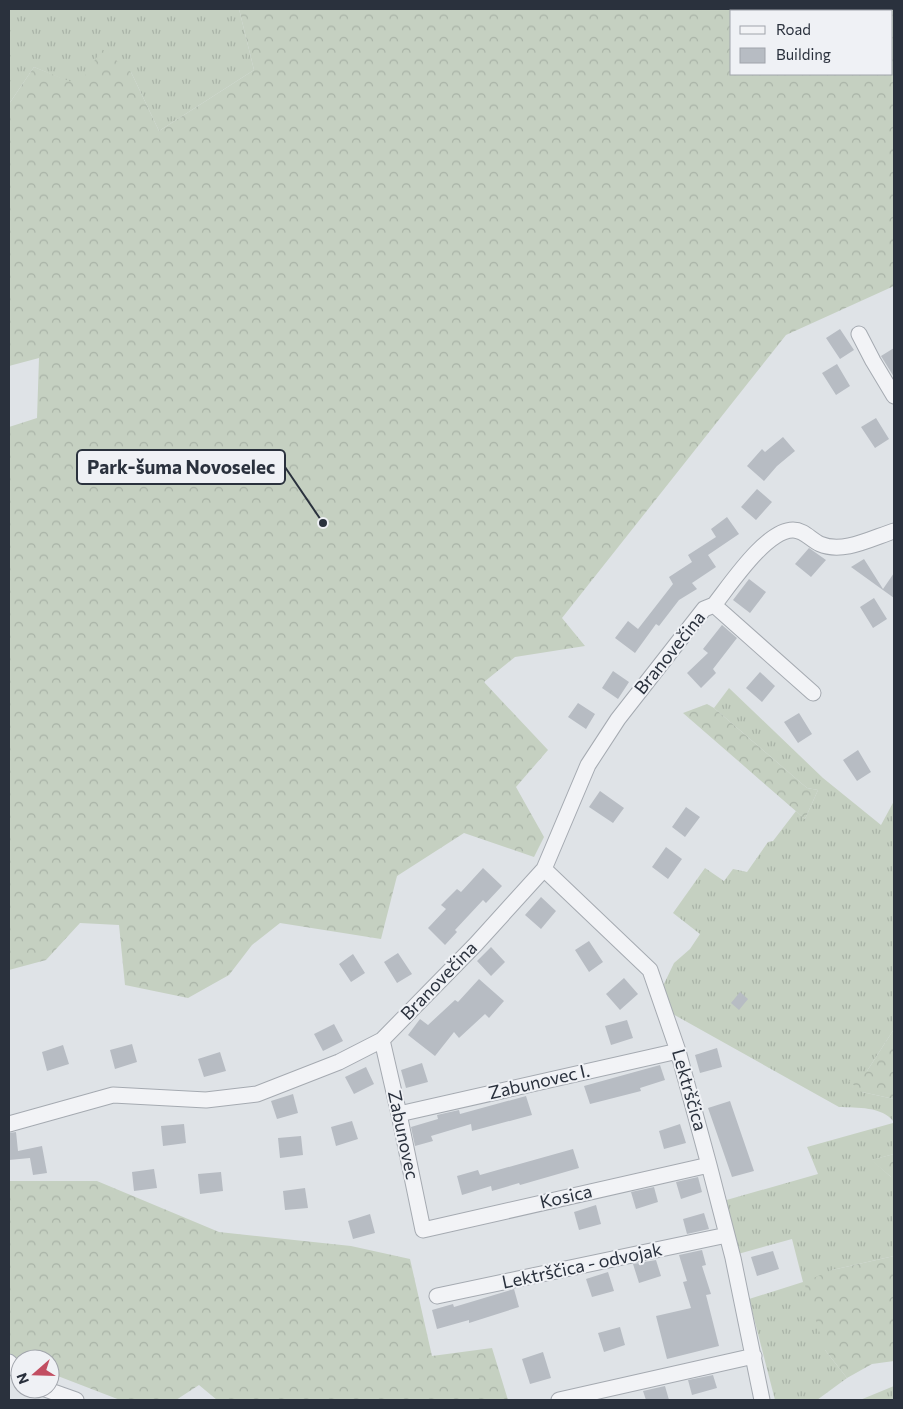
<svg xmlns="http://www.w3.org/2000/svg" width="903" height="1409" viewBox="0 0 903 1409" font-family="Commissioner,sans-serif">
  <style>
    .grass { fill: url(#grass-tufts) }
    .forest { fill: url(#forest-crowns); fill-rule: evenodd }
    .building { fill: #b7bcc3 }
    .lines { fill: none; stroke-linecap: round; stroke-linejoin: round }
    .street-casing { stroke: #a5aab1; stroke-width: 17 }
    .street { stroke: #f2f3f6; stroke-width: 15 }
    .labels { text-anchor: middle; stroke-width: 4; stroke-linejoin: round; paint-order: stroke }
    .street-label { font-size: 18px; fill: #2a313d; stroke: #eff1f5 }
    .leader { fill: none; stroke: #2a313d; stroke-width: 2 }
    .callout-dot { fill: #2a313d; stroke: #eff1f5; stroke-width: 2 }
    .callout { fill: #eff1f5; stroke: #2a313d; stroke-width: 2 }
    .callout-label { font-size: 19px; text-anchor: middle; font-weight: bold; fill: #2a313d }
  </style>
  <defs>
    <pattern id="grass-tufts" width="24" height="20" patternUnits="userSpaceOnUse" patternTransform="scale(1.25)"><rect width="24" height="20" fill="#c5d0c1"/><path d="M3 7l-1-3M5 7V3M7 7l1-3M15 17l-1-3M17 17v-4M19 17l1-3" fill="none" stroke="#a9b3a7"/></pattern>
    <pattern id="forest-crowns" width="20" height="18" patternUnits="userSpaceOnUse" patternTransform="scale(1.25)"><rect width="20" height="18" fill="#c5d0c1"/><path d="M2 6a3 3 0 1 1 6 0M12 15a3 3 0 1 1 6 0" fill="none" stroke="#a9b3a7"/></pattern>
  </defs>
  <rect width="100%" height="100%" fill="#dfe3e7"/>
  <path class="grass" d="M9,9H239L254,70L159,131L131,72L79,86L34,67L9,104Z
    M729,688L823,778L881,825L894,801V1029L867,1071L862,1092L894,1099V1122C882,1106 857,1108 839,1107L671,1013L663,986L674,963L690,949L700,934L673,913L705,868L724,881L733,869L747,872L768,842L773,841L796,811L805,819L818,790L807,788L714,708Z
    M893,1123L894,1125V1154L872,1160L891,1177H894V1256L832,1270L825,1350L847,1378L817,1400H775L749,1299L803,1282L792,1239L738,1254L723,1201L818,1174L807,1147Z
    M894,1386V1400H860Z"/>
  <path class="forest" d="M239,9H894V286L786,335L562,618L585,646L515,657L484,682L548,750L516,787L544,837L534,857L464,833L397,876L381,939L280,923L252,945L229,975L188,998L125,985L119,925L80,923L46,960L9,970V427L37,418L39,358L9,366V104L34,67L79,85L102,49L131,72L159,131L254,70ZM732,11H892V74H732Z
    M707,704L714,708L807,788L818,790L805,819L683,713Z
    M894,1029V1099L862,1092L849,1081L867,1071Z
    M894,1154V1177H891L871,1160Z
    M9,1181H97L219,1232L351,1246L410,1259L432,1356L492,1348L508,1400H217L199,1385L176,1400H120L50,1373V1359H20V1361L9,1355Z
    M894,1256V1361L872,1364L847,1378L825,1350L804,1282L832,1270Z"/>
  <path class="building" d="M840,329L854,350L840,359L826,338Z
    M894,348V377L881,356Z
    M837,364L850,386L836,395L822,373Z
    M876,418L889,439L875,448L861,427Z
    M783,437L795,451L777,466L764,481L747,466L762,449L765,452Z
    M757,489L772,502L756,520L741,507Z
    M727,517L739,534L708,555L716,567L692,583L697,589L679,600L659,626L656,624L635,653L615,638L628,621L638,629L673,584L669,577L692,562L688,555L716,537L711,529Z
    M809,548L826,560L811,577L795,564Z
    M864,559L883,589L894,573V598L851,567Z
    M749,579L766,592L750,613L733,600Z
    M874,598L887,619L873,628L860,607Z
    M722,625L737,638L713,669L716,673L701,688L687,673L708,653L703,649Z
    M613,671L629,682L618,699L602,688Z
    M760,672L775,686L762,702L746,688Z
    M578,703L595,714L586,729L568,717Z
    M799,713L812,734L798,743L784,722Z
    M858,750L871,772L857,781L843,760Z
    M600,791L624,808L613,823L589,807Z
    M686,807L700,817L685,837L672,827Z
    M666,847L682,859L668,879L652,867Z
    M483,868L502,886L486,903L483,900L455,930L457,932L445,945L428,928L446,909L441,905L457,889L461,892Z
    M541,897L556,911L541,929L525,915Z
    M589,941L603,962L589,972L575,950Z
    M491,947L505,962L491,976L477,961Z
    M398,953L412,974L397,983L384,962Z
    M353,954L365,973L351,982L339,964Z
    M624,978L638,994L620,1010L606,994Z
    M479,979L504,1001L489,1018L485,1014L459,1038L454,1032L435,1056L408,1035L420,1019L428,1025L455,1000L458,1002Z
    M740,992L748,999L739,1010L731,1003Z
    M627,1020L633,1038L611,1045L605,1026Z
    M334,1024L343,1041L323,1051L314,1034Z
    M132,1044L137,1062L115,1069L110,1050Z
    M63,1045L69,1064L47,1071L42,1052Z
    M717,1048L722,1067L700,1073L695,1055Z
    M220,1052L226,1071L204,1077L198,1059Z
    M422,1063L428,1082L406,1088L401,1070Z
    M660,1065L665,1080L640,1088L641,1091L590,1104L584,1086Z
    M366,1067L374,1084L354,1094L345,1077Z
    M293,1094L298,1113L277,1119L271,1101Z
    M526,1096L532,1115L472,1131L471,1124L431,1136L433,1141L415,1146L411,1127L438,1119L437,1115L459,1110L460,1114Z
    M730,1101L754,1171L732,1177L708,1108Z
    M352,1121L358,1139L336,1146L331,1127Z
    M184,1124L186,1143L163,1146L161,1126Z
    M680,1124L686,1143L664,1149L659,1131Z
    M16,1132L18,1151L42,1146L47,1173L33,1175L30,1158L9,1160V1133Z
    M301,1136L303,1155L280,1158L278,1138Z
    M573,1149L579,1168L520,1185L519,1183L492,1191L491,1186L462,1195L457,1176L478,1170L480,1175Z
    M154,1169L157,1188L134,1191L132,1172Z
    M221,1172L223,1191L200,1194L198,1174Z
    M698,1177L702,1192L681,1199L676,1182Z
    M654,1187L658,1202L636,1209L631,1192Z
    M305,1188L308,1208L285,1210L283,1191Z
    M596,1205L601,1224L579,1230L574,1212Z
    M704,1213L709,1229L687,1234L683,1219Z
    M370,1214L375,1233L353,1239L348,1221Z
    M702,1250L706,1265L702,1266L711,1294L706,1295L719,1346L667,1359L656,1316L691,1308L683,1282L687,1281L679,1255Z
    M773,1251L779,1269L757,1276L751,1257Z
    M656,1260L661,1276L639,1283L633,1264Z
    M608,1272L614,1291L592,1297L586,1279Z
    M514,1289L519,1307L469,1323V1320L437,1329L432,1310L453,1304L454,1307Z
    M620,1327L625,1345L604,1352L598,1333Z
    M543,1352L551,1378L530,1384L522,1359Z
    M713,1375L717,1388L692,1395L688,1380Z
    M665,1386L669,1400H646L643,1391Z"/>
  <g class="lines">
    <defs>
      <path id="street" d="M859,334L873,361L894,396
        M714,605L813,693
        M544,869L650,970L678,1051L709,1165L733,1258L762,1400
        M382,1040L399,1114L423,1230L709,1165
        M399,1114L678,1051
        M9,1124L113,1095L206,1100L257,1094L339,1062L382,1040L476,944L544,869L588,765L618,719L704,609L714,605C730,585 766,530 793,530C804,530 811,540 820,544C843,554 872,538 894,531
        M437,1296L727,1235
        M9,1362L20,1374
        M45,1389L76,1400
        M559,1400L754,1356"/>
    </defs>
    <use href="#street" class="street-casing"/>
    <use href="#street" class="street"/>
  </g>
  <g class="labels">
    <g class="street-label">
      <text transform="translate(670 653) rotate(-51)" y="6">Branovečina</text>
      <text transform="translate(439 981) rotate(-46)" y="6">Branovečina</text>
      <text transform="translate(539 1082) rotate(-13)" y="6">Zabunovec I.</text>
      <text transform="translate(689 1090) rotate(74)" y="6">Lektrščica</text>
      <text transform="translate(403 1135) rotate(78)" y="6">Zabunovec</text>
      <text transform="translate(566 1197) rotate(-13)" y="6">Kosica</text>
      <text transform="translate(582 1266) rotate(-12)" y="6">Lektrščica - odvojak</text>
    </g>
  </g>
  <path class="leader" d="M323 523L285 467"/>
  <circle class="callout-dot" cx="323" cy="523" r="5"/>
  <rect class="callout" x="77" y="450" width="208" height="34" rx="5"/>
  <g class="callout-label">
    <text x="181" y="474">Park-šuma Novoselec</text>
  </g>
  <rect width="903" height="1409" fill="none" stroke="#2a313d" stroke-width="20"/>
  <rect x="730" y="10" width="162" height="65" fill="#eff1f5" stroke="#a0a4ab"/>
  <rect x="740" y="26" width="25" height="8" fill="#f2f3f6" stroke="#a0a4ab"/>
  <text x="776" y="35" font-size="15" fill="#2a313d">Road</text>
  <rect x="740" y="48" width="25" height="15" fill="#b7bcc3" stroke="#a0a4ab"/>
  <text x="776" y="60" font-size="15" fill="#2a313d">Building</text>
  <g transform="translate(35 1374) rotate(250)"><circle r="24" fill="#eff1f5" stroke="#a0a4ab"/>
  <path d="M0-4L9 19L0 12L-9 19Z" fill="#c24e62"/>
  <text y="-8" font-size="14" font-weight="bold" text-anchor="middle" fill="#2a313d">N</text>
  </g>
</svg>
